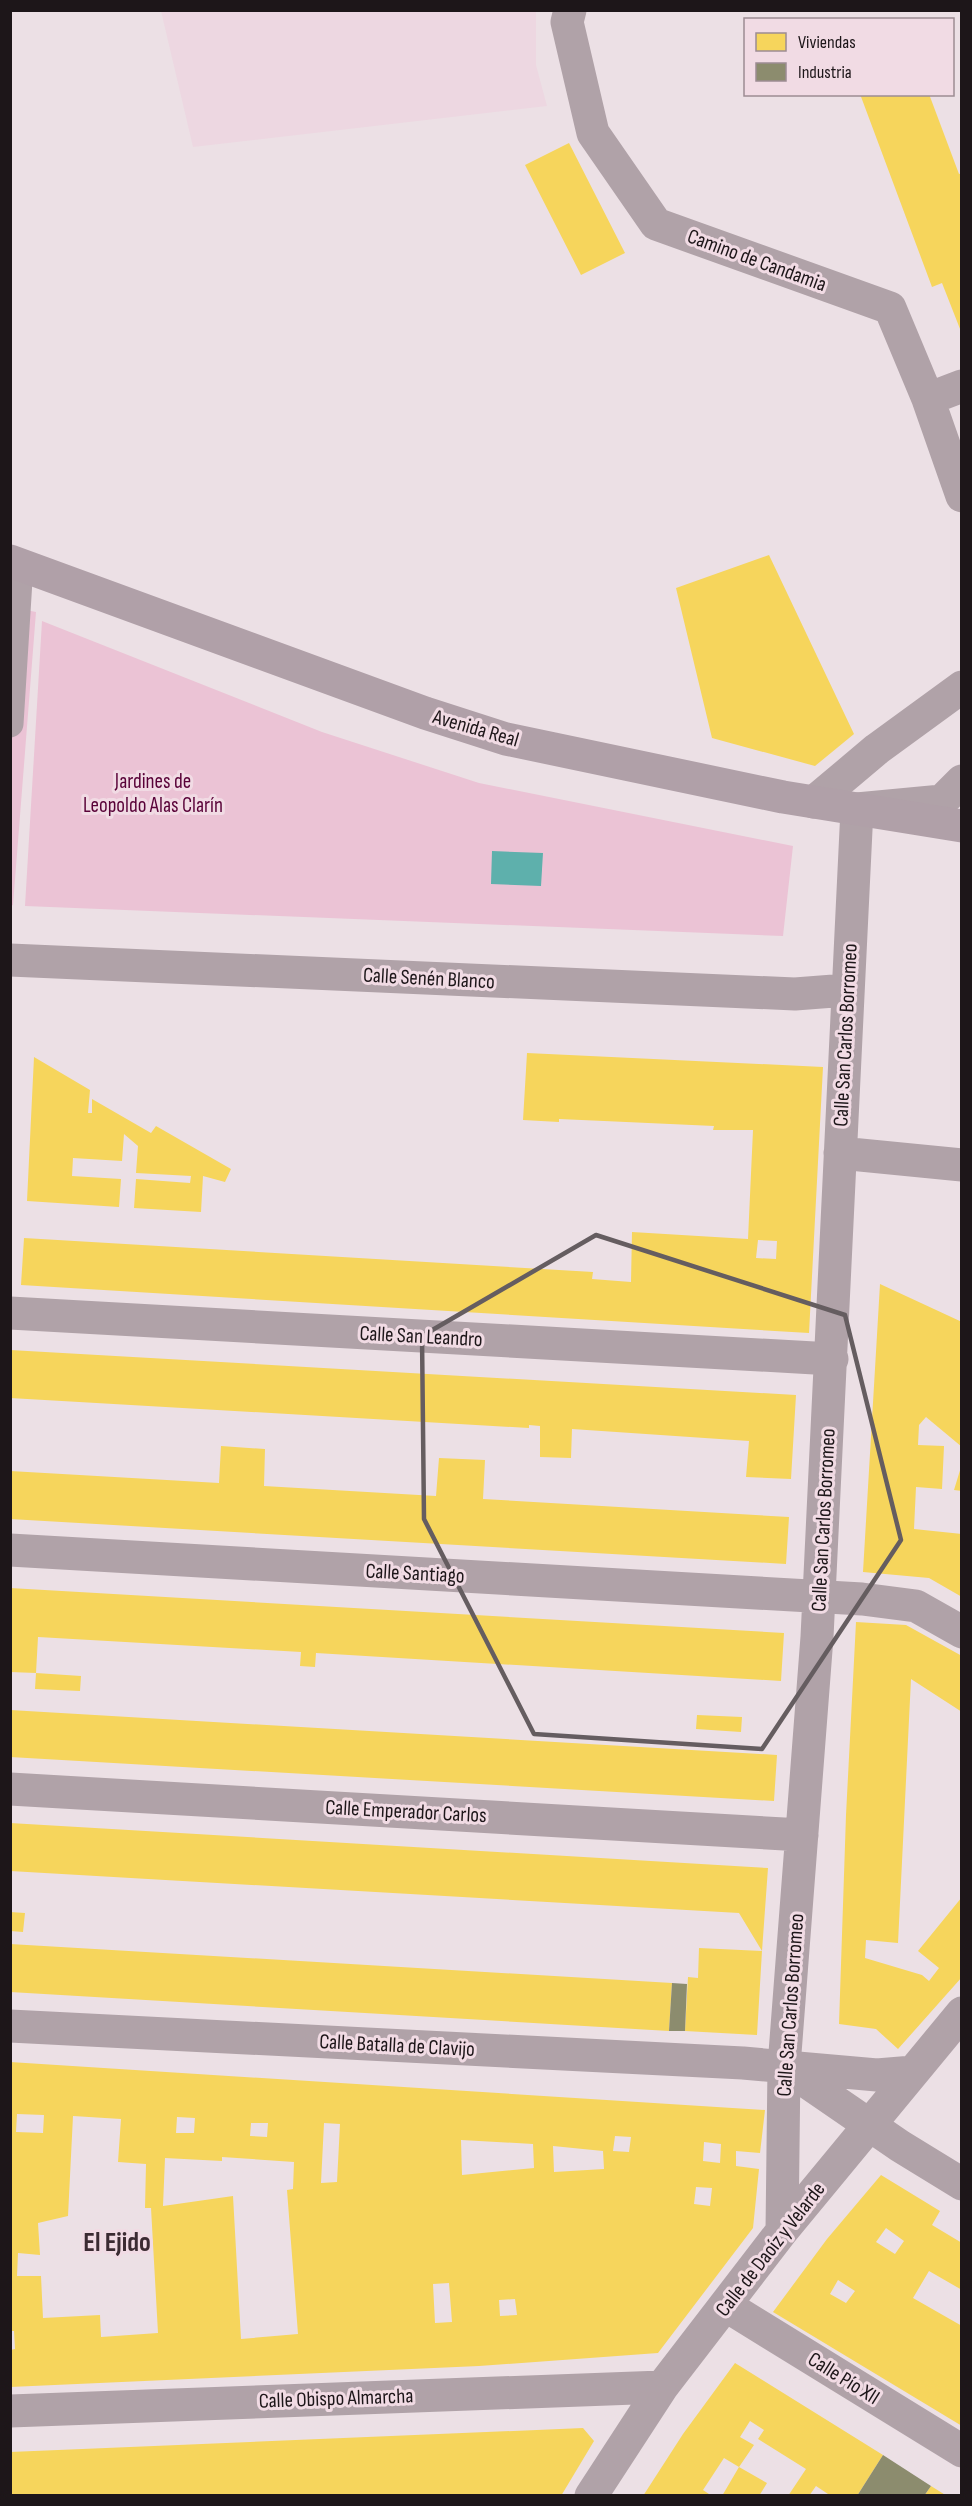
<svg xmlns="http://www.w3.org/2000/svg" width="972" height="2506" viewBox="0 0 972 2506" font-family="'Sofia Sans Condensed',sans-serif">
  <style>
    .built { fill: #edd7e1 }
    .green { fill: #ebc3d5 }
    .water { fill: #5eb0ac }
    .homes { fill: #f6d55c; fill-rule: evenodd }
    .industry { fill: #8c8c6e }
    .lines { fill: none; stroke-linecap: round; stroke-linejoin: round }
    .pedestrian { stroke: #b0a2a8; stroke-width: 27 }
    .minor { stroke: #b0a2a8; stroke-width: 33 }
    .secondary { stroke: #b0a0a8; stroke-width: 33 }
    .marked { fill: none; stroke: #655d60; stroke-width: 4.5; stroke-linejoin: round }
    .labels { text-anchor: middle; stroke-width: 6; stroke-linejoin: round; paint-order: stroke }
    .street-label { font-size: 21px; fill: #1d1619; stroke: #f1dbe4 }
    .park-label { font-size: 21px; fill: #590238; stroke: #f1dbe4 }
    .district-label { font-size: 27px; font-weight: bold; fill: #3b2b32; stroke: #f1dbe4 }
  </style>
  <rect width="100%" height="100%" fill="#ece0e5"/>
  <path class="built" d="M161,11H536V65L547,106L193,147Z"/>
  <path class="green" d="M11,607L36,612L13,905L11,906Z
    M42,621L322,732L479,783L793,846L783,936L25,906Z"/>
  <path class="water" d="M492,851L543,853L541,886L491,884Z"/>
  <path class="homes" d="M860,94H929L959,174L962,173V334L942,283L932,287Z
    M569,143L625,253L581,275L525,165Z
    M769,555L854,734L815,766L712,738L676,588Z
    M527,1053L823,1067L809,1333L21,1285L24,1238L593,1272L592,1279L631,1282L632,1232L748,1239L753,1130H713L714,1126L604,1121L559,1119V1122L523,1120ZM758,1240L777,1241L776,1259L756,1258Z
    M34,1057L90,1090L88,1113H92V1099L151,1133L156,1126L231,1169L225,1182L203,1176L201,1212L134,1208L136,1179L190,1183L191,1176L136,1173L138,1146L124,1134L122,1161L73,1158L72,1176L121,1179L119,1207L27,1201Z
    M880,1284L962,1322V1447L926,1417L919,1425L918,1445L944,1446L942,1489L916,1487L914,1529L962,1534V1597L929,1578L863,1572Z
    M10,1350L796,1395L791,1479L746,1477L749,1441L572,1429L571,1458L540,1457V1426L529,1425V1428L10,1398Z
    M221,1446L265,1449L264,1486L436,1496L439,1458L485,1460L483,1499L789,1517L786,1564L10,1519V1471L219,1483Z
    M961,1467L962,1491L954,1490Z
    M10,1588L784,1633L781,1681L316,1653L315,1667L300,1666L301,1652L38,1637L36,1673L10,1672Z
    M856,1622L906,1625L962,1656V1712L911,1679L898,1943L866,1940L865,1958L922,1975L929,1981L939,1968L918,1951L962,1897V1977L898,2049L876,2029L839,2024L846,1815Z
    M36,1673L81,1676L80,1691L35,1689Z
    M10,1710L777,1755L774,1801L10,1757Z
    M697,1715L742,1717L741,1732L696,1729Z
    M10,1823L768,1868L762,1951L739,1913L10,1871Z
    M10,1912L25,1913L23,1932L10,1931Z
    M10,1944L672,1983L669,2031L10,1992Z
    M699,1948L762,1951L757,2035L685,2031L688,1977L698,1978Z
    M10,2062L765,2110L760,2153L736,2151V2166L759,2169L753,2228L658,2353L479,2366L10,2387V2350L15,2349L14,2331H10ZM17,2114L44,2115L43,2133L16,2132ZM73,2116L121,2119L118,2162L146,2164L145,2208H151L158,2333L101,2337L100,2315L43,2318L41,2276H17L18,2253L40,2255L38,2223L68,2216ZM177,2117L195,2118L194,2133H176ZM251,2123H268L267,2137L250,2136ZM324,2123L340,2124L337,2182L321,2183ZM615,2136L631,2137L629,2152L613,2151ZM461,2140L533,2144L534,2168L462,2175ZM704,2142L721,2144L720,2163L703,2161ZM553,2146L603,2151L604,2169L554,2172ZM222,2157L294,2162L293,2189L287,2190L298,2334L241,2339L233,2196L163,2206L165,2158L222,2161ZM696,2187L712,2188L710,2206L694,2204ZM449,2283L452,2322L435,2323L433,2284ZM515,2299L517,2315L500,2316L499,2300Z
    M881,2175L940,2211L932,2225L962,2243V2290L929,2271L913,2298L962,2326V2426L773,2312L827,2239ZM886,2228L904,2241L895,2254L876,2242ZM838,2280L855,2291L846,2303L830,2294Z
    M735,2363L883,2455L857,2496H831L816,2486L809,2496H788L806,2469L758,2439L764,2430L750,2421L740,2437L754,2445L739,2467L767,2483L759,2496H722L739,2467L724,2458L703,2490L712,2496H643L683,2434Z
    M583,2428L594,2441L561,2496H10V2452Z
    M931,2486L947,2496H924Z"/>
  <path class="industry" d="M672,1983L687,1984L685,2031H669Z
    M883,2455L931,2486L924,2496H857Z"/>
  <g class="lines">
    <path class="pedestrian" d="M10,724L20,564"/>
    <path class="minor" d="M570,10L567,22L593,133L656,224L890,308L928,399L962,496
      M928,399L962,386
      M814,802L877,749L962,687
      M10,960L795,994L847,990
      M840,1153L962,1165
      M10,1313L832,1359
      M10,1550L862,1599L916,1606L962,1632
      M10,1789L802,1835
      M10,2026L743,2063L877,2075L913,2072
      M785,2067L900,2146L962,2184
      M782,2231L784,2066L817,1637L857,809L942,801L962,781
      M725,2305L962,2451
      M10,2411L662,2387
      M591,2496L662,2387L782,2231L962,2013"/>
    <path class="secondary" d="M10,561L425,713L506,739L783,797L962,826"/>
  </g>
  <path class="marked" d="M596,1235L845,1315L901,1540L762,1749L534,1734L424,1519L422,1336Z"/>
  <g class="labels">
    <g class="street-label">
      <text transform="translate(757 260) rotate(20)" y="7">Camino de Candamia</text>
      <text transform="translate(476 728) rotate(16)" y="7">Avenida Real</text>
      <text transform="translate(429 978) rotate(3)" y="7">Calle Senén Blanco</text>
      <text transform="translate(845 1035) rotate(-87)" y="7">Calle San Carlos Borromeo</text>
      <text transform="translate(421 1336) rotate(3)" y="7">Calle San Leandro</text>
      <text transform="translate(823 1520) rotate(-87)" y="7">Calle San Carlos Borromeo</text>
      <text transform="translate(415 1573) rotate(3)" y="7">Calle Santiago</text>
      <text transform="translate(406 1811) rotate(3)" y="7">Calle Emperador Carlos</text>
      <text transform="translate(790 2005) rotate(-86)" y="7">Calle San Carlos Borromeo</text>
      <text transform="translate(397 2045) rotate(3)" y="7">Calle Batalla de Clavijo</text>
      <text transform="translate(770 2249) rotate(-52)" y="7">Calle de Daoíz y Velarde</text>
      <text transform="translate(844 2378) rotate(32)" y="7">Calle Pío XII</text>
      <text transform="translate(336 2398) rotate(-2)" y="7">Calle Obispo Almarcha</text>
    </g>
    <g class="park-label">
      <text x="153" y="788">Jardines de<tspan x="153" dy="24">Leopoldo Alas Clarín</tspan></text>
    </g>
    <g class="district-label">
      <text x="117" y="2251">El Ejido</text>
    </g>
  </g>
  <rect width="972" height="2506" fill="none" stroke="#1d1619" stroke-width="24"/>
  <rect x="744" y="18" width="210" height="78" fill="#f1dbe4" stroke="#9c8c93" stroke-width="1.5"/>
  <rect x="756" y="33" width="30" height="18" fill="#f6d55c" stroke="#9c8c93" stroke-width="1.5"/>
  <text x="798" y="48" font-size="18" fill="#1d1619">Viviendas</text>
  <rect x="756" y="63" width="30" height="18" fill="#8c8c6e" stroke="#9c8c93" stroke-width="1.5"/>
  <text x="798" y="78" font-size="18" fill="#1d1619">Industria</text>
</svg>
